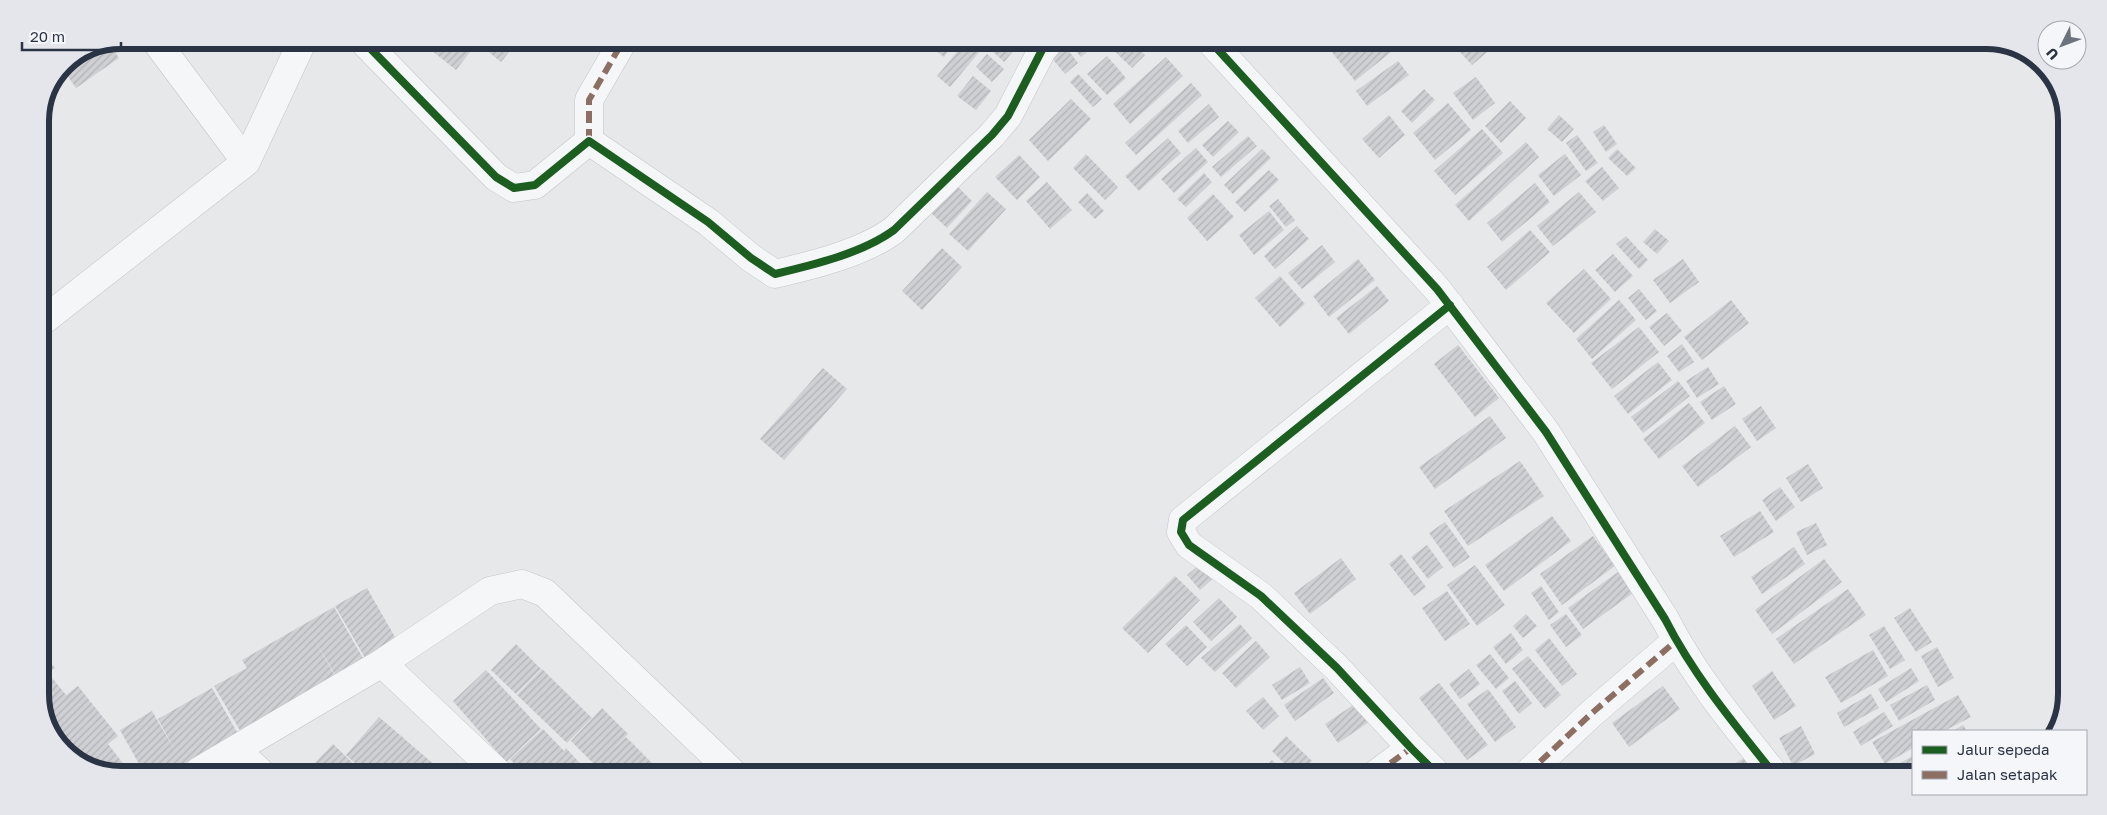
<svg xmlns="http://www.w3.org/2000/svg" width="2107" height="815" viewBox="0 0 2107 815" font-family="'Golos Text',sans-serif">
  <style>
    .building { fill: url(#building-hatch) }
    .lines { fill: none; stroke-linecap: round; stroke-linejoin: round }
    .minor-casing { stroke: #c4c6c8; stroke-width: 29 }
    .minor { stroke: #f5f6f7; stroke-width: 28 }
    .quiet { stroke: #8d6e63; stroke-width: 6; stroke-dasharray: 12 6; stroke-linecap: butt }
    .cycleway-casing { stroke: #f4f6f9; stroke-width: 11 }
    .cycleway { stroke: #1b5e20; stroke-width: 8 }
    .rim { fill: none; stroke: #2b3445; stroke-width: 6 }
  </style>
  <defs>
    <pattern id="building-hatch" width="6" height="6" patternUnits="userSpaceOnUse" patternTransform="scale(1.25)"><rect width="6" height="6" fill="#ced0d3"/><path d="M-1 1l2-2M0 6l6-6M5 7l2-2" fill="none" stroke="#b1b3b6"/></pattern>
  </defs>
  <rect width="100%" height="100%" fill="#e6e8ea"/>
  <path class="building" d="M439,41H457L470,52L456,70L431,50Z
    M475,41H518L501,62Z
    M931,42H955L944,57L928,45Z
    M965,42H971L981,50L950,87L937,76Z
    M987,42H1021L1004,62L985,44Z
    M1062,42L1078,63L1065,74L1046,51Z
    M1068,42H1094L1096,44L1081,57Z
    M1109,42H1132L1145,55L1132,68L1107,44Z
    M1144,42H1157L1149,49Z
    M1342,43H1400L1401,44L1355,81L1331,51Z
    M1469,43H1498L1472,65L1459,51Z
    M110,44L119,58L76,88L62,68L64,63Z
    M987,54L1004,69L992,82L976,67Z
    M1107,56L1126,78L1107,95L1087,74Z
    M1166,57L1183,76L1130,124L1113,104Z
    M1398,61L1409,75L1367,106L1356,91Z
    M1078,74L1102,99L1093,107L1070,82Z
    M973,76L991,91L976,110L957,96Z
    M1476,77L1495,103L1473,120L1453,93Z
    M1191,83L1202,95L1136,155L1125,143Z
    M1424,89L1435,100L1412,123L1401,111Z
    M1071,99L1091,119L1048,161L1029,140Z
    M1510,101L1526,118L1501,143L1485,126Z
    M1448,103L1471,130L1435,160L1413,133Z
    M1209,104L1219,117L1188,143L1178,131Z
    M1389,115L1405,135L1379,158L1362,139Z
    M1559,115L1574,129L1562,142L1547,129Z
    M1228,121L1239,132L1213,157L1202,145Z
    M1604,125L1617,144L1606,152L1593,132Z
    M1482,129L1503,153L1455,195L1434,171Z
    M1577,135L1598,163L1586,171L1566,143Z
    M1248,136L1257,146L1221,177L1212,167Z
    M1168,138L1181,153L1139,191L1125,176Z
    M1526,142L1539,157L1469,221L1455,205Z
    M1196,148L1208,162L1174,193L1161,179Z
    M1262,149L1271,158L1233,194L1224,185Z
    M1617,149L1636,168L1627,176L1608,158Z
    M1086,154L1118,187L1105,200L1073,168Z
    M1565,154L1581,175L1554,196L1538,175Z
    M1019,155L1040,177L1017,200L995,177Z
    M1602,167L1619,188L1603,201L1585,181Z
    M1269,170L1279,180L1245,212L1235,202Z
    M1204,173L1212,182L1186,207L1177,199Z
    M1047,182L1072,210L1050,229L1026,201Z
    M1535,183L1550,202L1502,242L1487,223Z
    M956,185L972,201L947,228L930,212Z
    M987,192L1006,209L968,251L949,234Z
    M1579,192L1596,212L1553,246L1537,226Z
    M1087,193L1104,211L1095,219L1078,202Z
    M1213,194L1234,217L1207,241L1187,218Z
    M1278,199L1295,220L1286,227L1269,206Z
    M1269,211L1284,230L1254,255L1239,235Z
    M1297,226L1309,239L1275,269L1264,256Z
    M1655,229L1669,241L1657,254L1643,242Z
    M1530,230L1550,252L1506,290L1487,267Z
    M1626,236L1648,260L1639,269L1616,244Z
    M1322,245L1335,262L1302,289L1288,273Z
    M942,248L962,267L922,310L902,291Z
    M1613,254L1633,276L1615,292L1595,270Z
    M1358,259L1375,280L1329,317L1313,296Z
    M1683,259L1699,282L1670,303L1653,280Z
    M1584,269L1611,299L1574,333L1546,303Z
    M1280,276L1305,304L1280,327L1255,298Z
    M1377,286L1389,301L1349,334L1336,318Z
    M1639,289L1657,311L1646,320L1628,298Z
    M1619,300L1636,320L1592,359L1576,339Z
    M1731,300L1749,323L1702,360L1684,337Z
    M1667,313L1682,331L1664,346L1649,327Z
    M1639,327L1659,352L1612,389L1591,363Z
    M1682,344L1694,362L1679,372L1667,356Z
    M1458,345L1499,398L1475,417L1434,364Z
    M1658,362L1672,380L1628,414L1614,396Z
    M1708,367L1719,384L1697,398L1686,381Z
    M823,368L847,389L784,460L760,439Z
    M1678,381L1690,396L1643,433L1631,417Z
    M1724,386L1736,404L1712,420L1700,402Z
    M1689,403L1705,423L1659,459L1643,439Z
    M1761,406L1776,428L1757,441L1742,419Z
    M1490,416L1506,438L1435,489L1419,467Z
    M1735,426L1751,447L1698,487L1682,466Z
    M1520,461L1544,496L1468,546L1444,511Z
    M1808,464L1823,488L1801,502L1786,478Z
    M1780,487L1795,507L1776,521L1762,500Z
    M1760,511L1774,532L1734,557L1720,536Z
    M1552,516L1571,541L1504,591L1485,565Z
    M1445,522L1470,557L1454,568L1429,533Z
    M1816,523L1827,545L1807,555L1796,532Z
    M1593,536L1615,566L1562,605L1540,574Z
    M1427,545L1443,567L1428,579L1411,557Z
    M1794,547L1805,564L1762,594L1751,577Z
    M1401,554L1426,587L1414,596L1389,564Z
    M1341,558L1356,579L1310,614L1294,593Z
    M1824,559L1842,582L1772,634L1755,610Z
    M1204,561L1216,576L1200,590L1187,575Z
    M1475,565L1505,605L1477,626L1447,585Z
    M1618,572L1633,593L1583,629L1568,608Z
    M1175,576L1200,600L1148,653L1122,628Z
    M1541,586L1559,612L1549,620L1531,593Z
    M367,588L400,646L368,663L335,606Z
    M1848,589L1866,615L1794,664L1776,639Z
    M1447,591L1470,624L1445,641L1422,608Z
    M1219,598L1237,617L1211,641L1193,622Z
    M334,607L365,662L337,678L310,632L339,683L245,739L214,686L247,668L242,660Z
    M1910,608L1932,642L1916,652L1894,618Z
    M1526,614L1537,626L1523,638L1513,626Z
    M1566,614L1582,635L1566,647L1550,625Z
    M1240,624L1252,638L1215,672L1201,658Z
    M1186,625L1207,647L1187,666L1165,644Z
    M1884,626L1905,660L1890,669L1869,635Z
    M1511,633L1523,650L1506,664L1493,647Z
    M1549,638L1577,674L1562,686L1535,650Z
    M1256,641L1270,657L1236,688L1222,673Z
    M516,644L541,669L516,694L491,670Z
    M1937,647L1954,678L1938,687L1921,656Z
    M40,650L55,668L48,673L66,695L78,686L118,736L108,744L129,771H94L66,750L58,740L52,732L40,700Z
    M1873,650L1888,676L1841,703L1825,677Z
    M1490,654L1509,678L1496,689L1476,665Z
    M1528,656L1561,695L1545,709L1512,669Z
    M1300,667L1310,683L1282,700L1272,685Z
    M1911,668L1919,681L1886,702L1878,689Z
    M542,669L592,718L567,743L517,695Z
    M1469,669L1480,684L1460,699L1449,684Z
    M486,670L541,729L506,762L453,701Z
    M1772,671L1796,706L1774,720L1752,686Z
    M1323,678L1334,693L1295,721L1284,705Z
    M1515,681L1532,703L1519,714L1502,691Z
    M1439,683L1488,745L1467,760L1419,698Z
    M1927,685L1935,700L1899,721L1890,705Z
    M1663,686L1680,709L1629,747L1612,723Z
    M212,688L238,734L171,771H143L120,730L152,711L177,754L158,719Z
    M1488,689L1516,727L1495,742L1467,704Z
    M1871,694L1879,708L1844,727L1837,713Z
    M1958,695L1971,717L1944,731H1913V748L1885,764L1872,742Z
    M1263,697L1279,716L1263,730L1246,711Z
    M1359,701L1372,720L1338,743L1325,724Z
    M602,708L628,734L611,751L626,737L661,772H602L571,741Z
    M1884,712L1893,726L1861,746L1853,732Z
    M379,717L436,766L433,770L435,771H364L346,755Z
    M1963,725L1967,731H1953Z
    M1801,726L1815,754L1793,766L1779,738Z
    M543,729L564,751L566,748L588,772H522L510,759Z
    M1286,736L1312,761L1300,773H1294L1272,751Z
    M333,744L361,771H307Z
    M1749,755L1758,771L1753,774H1739L1734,764Z
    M1913,756V775H1907L1900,763Z
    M1272,760L1286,773H1259Z
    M1857,763L1863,775H1835Z
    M1709,767L1714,774H1700Z"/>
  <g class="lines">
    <defs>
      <path id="minor" d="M155,40L246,162
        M363,41L496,177L514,188L535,185L589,141L708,222L751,258L775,274C813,265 863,253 894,230L992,135L1008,116L1042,50L1049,42
        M1212,43L1437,289L1546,432L1665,619C1694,676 1735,725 1775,775
        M589,141V100L623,41
        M40,323L246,162L303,40
        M382,663L497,772
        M236,750L259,771
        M199,771L382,663L490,591L522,584L545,593L732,772
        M1376,774L1411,748
        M1437,774L1411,748L1337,668L1261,596L1189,545L1181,532L1183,520L1450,305
        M1527,774L1592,713L1676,641"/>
    </defs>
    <use href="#minor" class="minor-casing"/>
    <use href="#minor" class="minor"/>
    <path class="quiet" d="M589,141V100L623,41
      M1376,774L1411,748
      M1527,774L1592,713L1676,641"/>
    <defs>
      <path id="cycleway" d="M363,41L496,177L514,188L535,185L589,141L708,222L751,258L775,274C813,265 863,253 894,230L992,135L1008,116L1042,50L1049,42
        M1212,43L1437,289L1546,432L1665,619C1694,676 1735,725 1775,775
        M1437,774L1411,748L1337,668L1261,596L1189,545L1181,532L1183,520L1450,305"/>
    </defs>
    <use href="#cycleway" class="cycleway-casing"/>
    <use href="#cycleway" class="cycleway"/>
  </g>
  <path d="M0 0H2107V815H0ZM121 49H1986A72 72 0 0 1 2058 121V694A72 72 0 0 1 1986 766H121A72 72 0 0 1 49 694V121A72 72 0 0 1 121 49Z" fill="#e4e6eb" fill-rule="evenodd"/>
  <path class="rim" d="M121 49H1986A72 72 0 0 1 2058 121V694A72 72 0 0 1 1986 766H121A72 72 0 0 1 49 694V121A72 72 0 0 1 121 49Z"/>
  <rect x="1912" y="730" width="175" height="65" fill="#f4f6f9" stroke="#a4a8b1"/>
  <rect x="1922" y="746" width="25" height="8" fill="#1b5e20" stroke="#a4a8b1"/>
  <text x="1957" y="755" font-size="15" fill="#2b3445">Jalur sepeda</text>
  <rect x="1922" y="771" width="25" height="8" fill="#8d6e63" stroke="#a4a8b1"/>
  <text x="1957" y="780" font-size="15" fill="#2b3445">Jalan setapak</text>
  <g transform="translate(2062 45) rotate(228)"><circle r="24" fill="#f4f6f9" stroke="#a4a8b1"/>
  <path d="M0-4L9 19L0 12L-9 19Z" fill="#6c737f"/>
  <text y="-8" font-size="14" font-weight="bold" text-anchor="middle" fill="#2b3445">U</text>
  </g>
  <path d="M22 42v8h99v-8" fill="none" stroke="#2b3445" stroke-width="2.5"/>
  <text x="30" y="42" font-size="15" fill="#2b3445" stroke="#f4f6f9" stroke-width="4" paint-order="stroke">20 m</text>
</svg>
